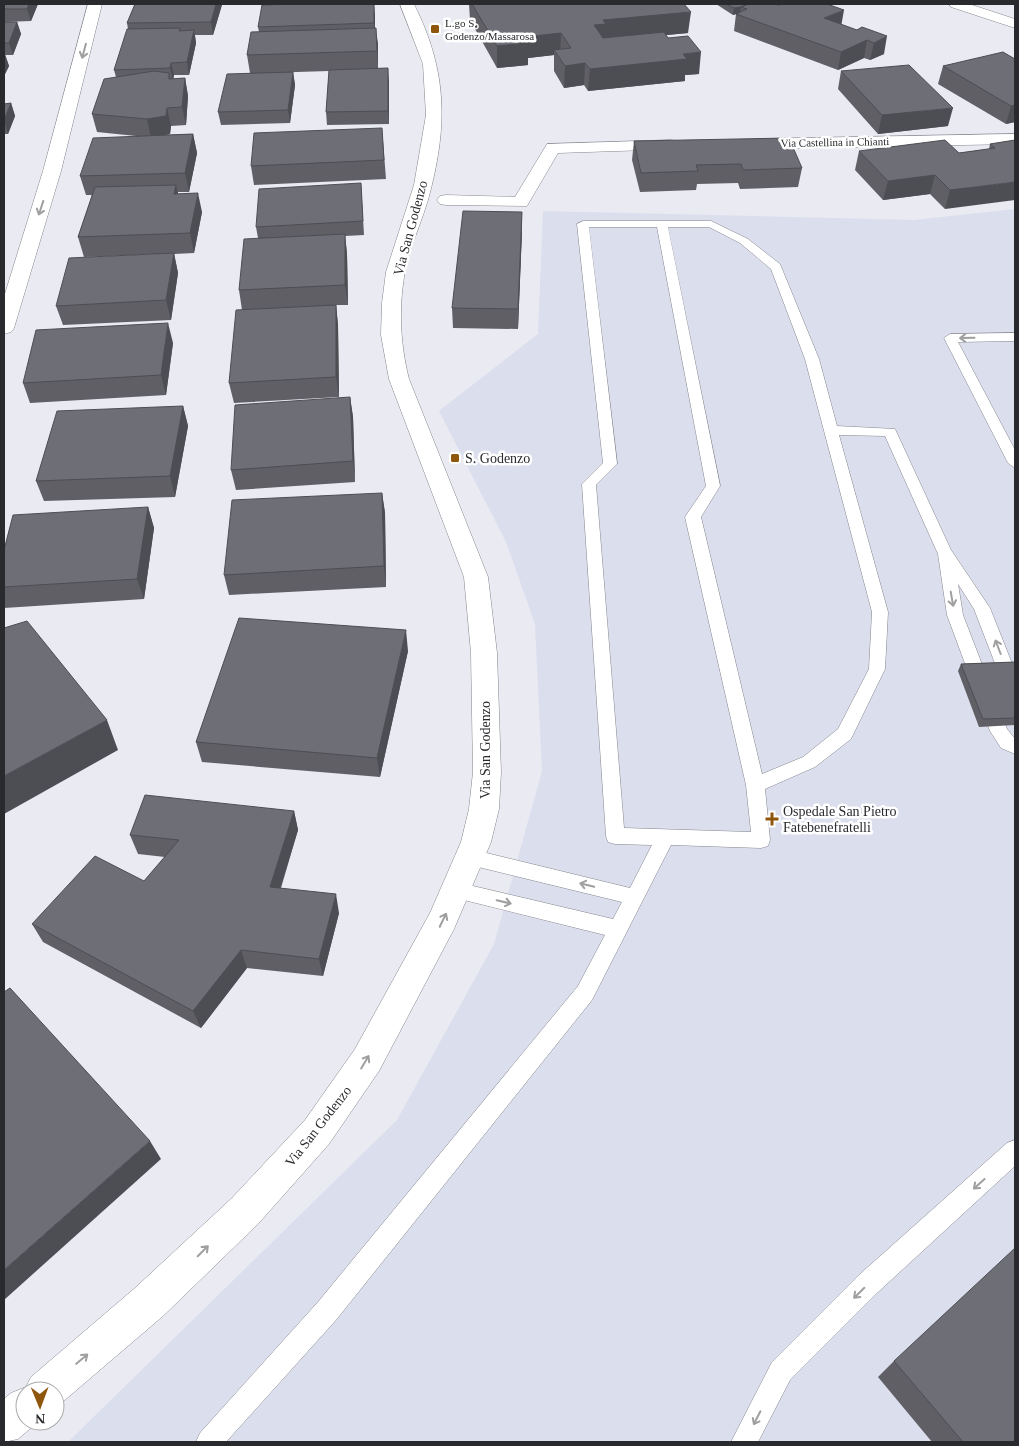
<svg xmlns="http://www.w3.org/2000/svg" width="1019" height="1446" viewBox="0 0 1019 1446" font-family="Georgia,serif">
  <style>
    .built { fill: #dbdeed }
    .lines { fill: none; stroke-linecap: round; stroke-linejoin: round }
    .service-casing { stroke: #85868d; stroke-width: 1 }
    .minor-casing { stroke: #85868d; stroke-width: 1 }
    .primary-casing { stroke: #85868d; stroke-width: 1 }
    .service { fill: #fff; fill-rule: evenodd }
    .minor { fill: #fff; fill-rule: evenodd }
    .primary { fill: #fff; fill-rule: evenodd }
    .wall { fill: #5f5f65 }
    .shaded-wall { fill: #4d4e53 }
    .building { fill: #6e6f76; stroke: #4d4e53 }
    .oneway { stroke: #9f9fa0 }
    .poi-dot { fill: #8f570e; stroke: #fff; stroke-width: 2 }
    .labels { text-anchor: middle; stroke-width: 5; stroke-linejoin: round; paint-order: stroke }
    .far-poi-label { font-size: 11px; fill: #292a2d; stroke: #fff; text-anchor: start }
    .far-street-label { font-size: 11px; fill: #292a2d; stroke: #fff }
    .street-label { font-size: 14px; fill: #292a2d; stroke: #fff }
    .poi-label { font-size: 14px; fill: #292a2d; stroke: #fff; text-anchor: start }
  </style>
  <rect width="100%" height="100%" fill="#e9eaf2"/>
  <path class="built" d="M1015,209V1442H68L397,1120L494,944L542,771L535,624L506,542L439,411L538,334L543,211L914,220Z"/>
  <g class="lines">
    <defs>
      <path id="service" d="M583,221H711L748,239L780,264L819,359L837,426L895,429L951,550L990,608L1015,671V698L1009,697L1006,692L974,609L958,584L963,615L1007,729L1015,739V754L1001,748L990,731L947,615L938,554L885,436L839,435L888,612L885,669L851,739L815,767L765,789L770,840L768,846L761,848L671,845L592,1000L336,1320L226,1442H196L200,1433L318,1302L578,986L605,935L456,898L449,896L446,890L449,884L456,882L613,919L622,902L470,865L463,863L460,857L463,851L470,849L630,888L652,845L615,844L608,842L606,836L582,484L603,463L577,224ZM589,227H657L706,486L685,517L746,785L751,832L624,828L596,485L617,464ZM668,227H709L740,243L771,269L805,359L872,612L869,669L838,729L803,757L762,774L701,517L720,486Z
        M1015,333V341L958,342L1015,450V468L1008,463L944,338L950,334Z
        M1015,1140V1166L877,1293L790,1380L758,1442H731L772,1362L859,1275L1007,1143Z"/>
      <path id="minor" d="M88,4H102L61,171L14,328L11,332L4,334V297L43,171Z
        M400,4H414C448,72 448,127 428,200C422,220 414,238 408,258C398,297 399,340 409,379L488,577L497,653L501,772L499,809L491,842L454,929L379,1071L329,1144L258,1224L163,1316L59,1405L55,1407V1391H25V1421H39L18,1439L4,1442V1399L11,1393L26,1387L31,1377L135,1288L232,1198L305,1120L355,1049L430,913L461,842L469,809L473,772L471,653L464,577L389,379L381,335L382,303L386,272L414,185L426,115L423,64Z
        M1015,134V144L754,149L748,147L746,144L748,141L754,139Z
        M671,140L677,141L679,145L677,149L558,153L527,206L446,205L440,204L437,200L440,196L446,195L515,197L547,144Z"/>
      <path id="primary" d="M949,4H969L1015,19V28L951,7Z"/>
    </defs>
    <use href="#service" class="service-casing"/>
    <use href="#minor" class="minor-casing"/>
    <use href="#primary" class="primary-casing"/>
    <use href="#service" class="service"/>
    <use href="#minor" class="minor"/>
    <use href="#primary" class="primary"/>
  </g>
  <path class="wall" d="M4,4H38L31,21L4,22Z
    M135,4H222L213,35H195L196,43L189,75H174L173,79L185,78L188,96L186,125L171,126L170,134L164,135L193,134L197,153L189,192H178V194L202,212L194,253L174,254L178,273L171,320L63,325L56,306L157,254L84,257L78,237L92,195H86L80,176L136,136L97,132L92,114L116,77L114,70L128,29L127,23Z
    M469,4H684L688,33L666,35L699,74L685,75V81L588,91L584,85L564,88L554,71V55L528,58V65L497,68L470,20Z
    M716,4H774L857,30L862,27L884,54L870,60L864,58L838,70L734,31L736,14L733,15Z
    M375,14V28L378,45V68L389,81V124L327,125L326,112L329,71L264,73L293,72L295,85L290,123L221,125L218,112L250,73L247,55L259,32L258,27Z
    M4,22H17L21,34L13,55H5L9,66L4,76Z
    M1015,59V122L1006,124L938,84L943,66Z
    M841,71L948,126L878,134L838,89Z
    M11,103L15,116L8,134H4V104Z
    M382,128L386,179L254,185L251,166Z
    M1015,140L945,209L930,194L883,200L855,170L859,151L959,153L989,149L990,144Z
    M634,141L802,168L798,187L740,189L738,183L697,184L696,190L640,192L632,160Z
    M361,183L364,235L345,236L347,254L348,305H336L338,325L339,397L234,403L229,383L242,310L239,290L258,238L256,227Z
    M522,231L518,329L453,328L452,308Z
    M173,343L166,395L30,403L23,383Z
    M350,397L353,417L355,482L236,490L231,470Z
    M183,406L188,426L175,497L44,501L36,481Z
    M382,493L385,513L386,587L229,595L224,575Z
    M148,507L154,528L144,599L4,608V550Z
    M408,651L380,777L202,762L196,742Z
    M1015,662V725L979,727L958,671L961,664Z
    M294,811L298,830L281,888L339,913L323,976L247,968L201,1028L43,942L32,924L144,881L165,857L138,854L130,835Z
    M894,1361L1015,1442H932L878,1377Z"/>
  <path class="shaded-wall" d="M29,4H38L31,21L27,9Z
    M216,4H222V5L213,35L211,22Z
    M374,4L375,14V36L374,23Z
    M741,7L740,13L733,15L734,8Z
    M844,10L841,27L824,18Z
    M691,12L688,33L605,41L594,25L603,20Z
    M17,22L21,34L13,55L9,43Z
    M376,28L378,45V69L377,51Z
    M194,30L196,43L189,75L187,62Z
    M561,33L560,55L554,50V55L528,58V65L497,68V46L524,37Z
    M887,36L884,54L870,60L874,43Z
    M867,40L864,58L838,70L841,52Z
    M701,52L699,74L685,75V81L588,91L590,69L683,54Z
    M5,54L9,66L4,76V56Z
    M171,63L174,75L173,81L170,68Z
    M585,63L584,85L564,88L565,66Z
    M388,68L389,81V124L388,111Z
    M293,72L295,85L290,123L288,110Z
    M185,78L188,96L186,125L182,107Z
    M11,103L15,116L8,134L4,120Z
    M1015,105V122L1006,124L1011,106Z
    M167,108L171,126L170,134L151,138L147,119Z
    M953,108L948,126L878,134L882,115Z
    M193,134L197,153L189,192L185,173Z
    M935,175L930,194L883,200L888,181Z
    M1015,182V200L945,209L950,190Z
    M176,185L180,204L174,194Z
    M198,193L202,212L194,253L190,233Z
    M522,212V231L518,329V309Z
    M345,234L347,254L348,305L345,285Z
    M174,253L178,273L171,320L166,300Z
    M336,305L338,325L339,397L336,377Z
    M168,323L173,343L166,395L161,375Z
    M350,397L353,417L355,482L353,461Z
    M183,406L188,426L175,497L170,476Z
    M382,493L385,513L386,587L384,566Z
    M148,507L154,528L144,599L137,579Z
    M406,630L408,651L380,777L377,758Z
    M107,720L118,750L4,814V776Z
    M294,811L298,830L275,905L270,887Z
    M336,894L339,913L323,976L319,959Z
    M241,950L247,968L201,1028L193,1011Z
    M150,1141L161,1159L4,1300V1270Z"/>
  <path class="building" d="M4,4H29L27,9H4Z
    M135,4H216L211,22L127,23Z
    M297,4H374V23L258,27L262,5Z
    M472,4H684L691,12L603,20L606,24L594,25L603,38L664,32L668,38L688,36L701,52L683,54L687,59L590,69L585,63L565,66L554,50L571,48L561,33L524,37L528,43L497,46Z
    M726,4H748L741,7L734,8Z
    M748,4H774L779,5L783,4H827L844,10L824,18L857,30L862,27L887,36L874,43L867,40L841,52L736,14L747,9L741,7Z
    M4,22H17L9,43H4Z
    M180,28L179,31L194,30L187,62L171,63L170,68L114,70L127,29Z
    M376,28L377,51L247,55L251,32Z
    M1003,52L1015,59V105L1011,106L943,66Z
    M909,65L953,108L882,115L841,71Z
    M388,68V111L326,112L329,70Z
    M154,71L169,73V79L185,78L182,107L167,108L166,116L147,119L92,114L104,79Z
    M293,72L288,110L218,112L227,74Z
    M11,103L4,120V104Z
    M382,128L384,160L251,166L254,133Z
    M193,134L185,173L80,176L93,138Z
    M789,138L802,168L743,170L741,164L696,165L698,171L641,173L634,141Z
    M945,140L959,153L995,148L990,144L1015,140V182L950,190L935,175L888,181L859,151Z
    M361,183L363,221L256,227L259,189Z
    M176,185L174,194L198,193L190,233L78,237L95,187Z
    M463,211L522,212L518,309L452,308Z
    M345,234V285L239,290L244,239Z
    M174,253L166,300L56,306L69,258Z
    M336,305V377L229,383L236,310Z
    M168,323L161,375L23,383L36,330Z
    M350,397L353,461L231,470L235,405Z
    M183,406L170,476L36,481L57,411Z
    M382,493L384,566L224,575L232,500Z
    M148,507L137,579L4,587V550L13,515Z
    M239,618L406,630L377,758L196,742Z
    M27,621L107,720L4,776V628Z
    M1015,662V718L983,719L961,664Z
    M145,795L294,811L270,887L336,894L319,959L241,950L193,1011L32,924L95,856L144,881L179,840L130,835Z
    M10,988L150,1141L4,1270V992Z
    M1015,1248V1442H963L894,1361Z"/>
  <defs><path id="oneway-shaft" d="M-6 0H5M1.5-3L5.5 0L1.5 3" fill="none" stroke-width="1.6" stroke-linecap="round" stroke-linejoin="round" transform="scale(1.25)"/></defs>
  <g class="oneway">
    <use href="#oneway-shaft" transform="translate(84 51) rotate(105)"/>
    <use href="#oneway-shaft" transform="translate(41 208) rotate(108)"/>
    <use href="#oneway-shaft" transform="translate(967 338) rotate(179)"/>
    <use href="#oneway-shaft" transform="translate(952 599) rotate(80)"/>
    <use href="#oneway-shaft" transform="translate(998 647) rotate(-111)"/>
    <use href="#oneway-shaft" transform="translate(587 885) rotate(-166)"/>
    <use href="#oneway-shaft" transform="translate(504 902) rotate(13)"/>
    <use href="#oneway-shaft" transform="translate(443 920) rotate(-64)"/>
    <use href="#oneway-shaft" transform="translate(365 1062) rotate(-59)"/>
    <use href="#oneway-shaft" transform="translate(979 1184) rotate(138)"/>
    <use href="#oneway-shaft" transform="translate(203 1251) rotate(-45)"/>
    <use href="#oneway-shaft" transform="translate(859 1293) rotate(135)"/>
    <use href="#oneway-shaft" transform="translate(82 1359) rotate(-40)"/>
    <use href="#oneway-shaft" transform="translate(757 1418) rotate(117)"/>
  </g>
  <g class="poi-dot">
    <rect x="430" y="24" width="10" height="10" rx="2.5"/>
    <rect x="450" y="453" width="10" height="10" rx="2.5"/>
    <path d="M769.5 811.5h5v5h5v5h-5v5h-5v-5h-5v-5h5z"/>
  </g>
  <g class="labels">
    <g class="far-poi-label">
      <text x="445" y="27">L.go S.<tspan x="445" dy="13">Godenzo/Massarosa</tspan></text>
    </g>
    <g class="far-street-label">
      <text transform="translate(835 142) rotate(-1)" y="4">Via Castellina in Chianti</text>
    </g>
    <g class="street-label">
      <text transform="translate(410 228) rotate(-75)" y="5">Via San Godenzo</text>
      <text transform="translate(485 750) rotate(-90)" y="5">Via San Godenzo</text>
      <text transform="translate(318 1126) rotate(-52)" y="5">Via San Godenzo</text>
    </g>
    <g class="poi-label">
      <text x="465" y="463">S. Godenzo</text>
      <text x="783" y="816">Ospedale San Pietro<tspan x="783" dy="16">Fatebenefratelli</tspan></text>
    </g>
  </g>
  <rect width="1019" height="1446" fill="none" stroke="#292a2d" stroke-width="10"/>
  <g transform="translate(40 1406) rotate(179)"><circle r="24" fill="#ffffff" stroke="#a9aaab"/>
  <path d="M0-4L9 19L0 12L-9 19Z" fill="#8f570e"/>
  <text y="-8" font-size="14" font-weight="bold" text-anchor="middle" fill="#292a2d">N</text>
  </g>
</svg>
